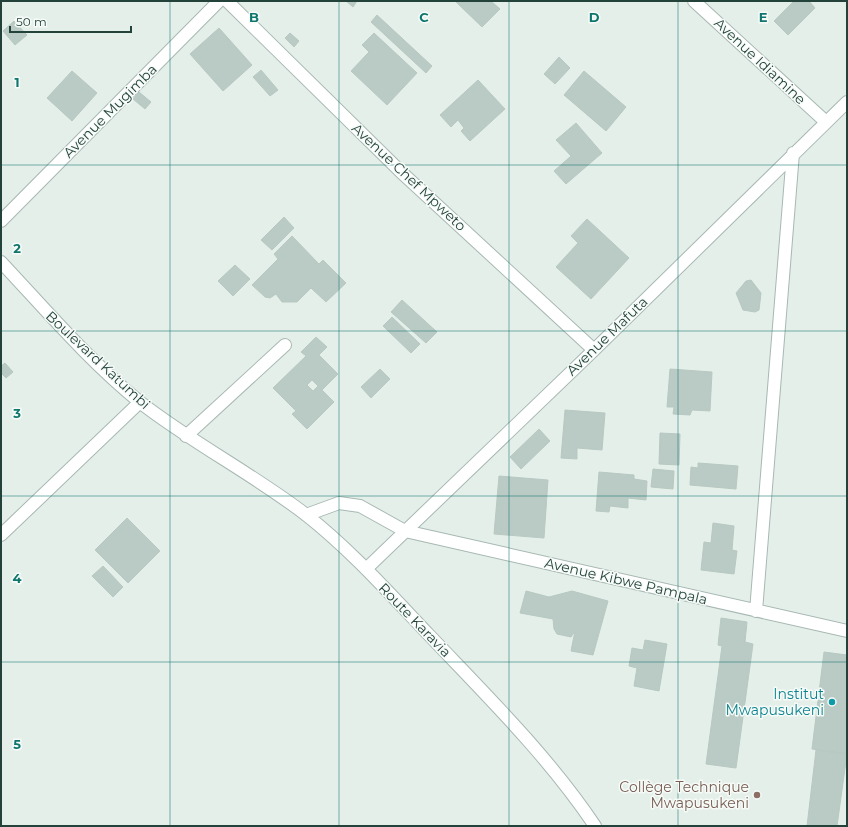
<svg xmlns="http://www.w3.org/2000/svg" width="848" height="827" viewBox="0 0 848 827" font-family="Montserrat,sans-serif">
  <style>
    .building { fill: #bacac4; stroke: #b7c9c2 }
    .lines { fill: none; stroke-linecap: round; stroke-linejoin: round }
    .minor-casing { stroke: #a7b8b2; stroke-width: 14 }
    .minor { stroke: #fff; stroke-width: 12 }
    .grid { fill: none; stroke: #0f766e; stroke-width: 1; stroke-opacity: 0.55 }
    .culture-dot { fill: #0f9aa8; stroke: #f6fbf8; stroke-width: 1.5 }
    .education-dot { fill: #8d6e63; stroke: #f6fbf8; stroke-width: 1.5 }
    .labels { text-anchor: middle; stroke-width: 3; stroke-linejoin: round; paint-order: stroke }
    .street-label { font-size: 14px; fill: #23423a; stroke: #f6fbf8 }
    .culture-label { font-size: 14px; fill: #0d838f; stroke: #f6fbf8; text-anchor: end }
    .education-label { font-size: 14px; fill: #785e54; stroke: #f6fbf8; text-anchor: end }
    .grid-label { font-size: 13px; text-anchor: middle; font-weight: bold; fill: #0f766e; stroke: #f6fbf8; stroke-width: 3; stroke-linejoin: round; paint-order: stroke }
  </style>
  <rect width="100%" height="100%" fill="#e5efea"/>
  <path class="building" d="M346,1H357L353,7Z
    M455,1H491L500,9L482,27Z
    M794,1H809L815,8L788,35L774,21Z
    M377,15L432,66L426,73L371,22Z
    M14,21L27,35L15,45L3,31Z
    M219,28L252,65L223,91L190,54Z
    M290,33L299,41L294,47L285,38Z
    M374,33L417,73L387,105L351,71L369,52L362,45Z
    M559,57L570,68L555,84L544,74Z
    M261,70L278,90L270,96L253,77Z
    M72,71L97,93L72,121L47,98Z
    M584,71L626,107L606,131L564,95Z
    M478,80L505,109L470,141L461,131L464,128L458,120L451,127L440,115Z
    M139,92L151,102L145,109L133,99Z
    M576,123L602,153L566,184L554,171L571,156L556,140Z
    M284,217L294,228L272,250L261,240Z
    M587,219L629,258L591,299L556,267L578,243L571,236Z
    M292,236L319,264L323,260L346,283L326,302L311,288L297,302H282L276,294L270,298L265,297L252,285L278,259L274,254Z
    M235,265L250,279L233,296L218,281Z
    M751,280L761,293L759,310L755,312L743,310L736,293L746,281Z
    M402,300L437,332L426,343L391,312Z
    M392,317L420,344L411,353L383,326Z
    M316,337L327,347L319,355L338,374L322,390L312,380L307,385L313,391L318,386L334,402L307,429L292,414L296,411L273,388L306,356L301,352Z
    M5,363L13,372L6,378L1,373V366Z
    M380,369L390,379L371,398L361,387Z
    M670,369L712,372L710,411L692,410L690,415L673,414L674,407H667Z
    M565,410L605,413L602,450L577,448V459L561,458Z
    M539,429L550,441L521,469L510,457Z
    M660,433L680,434L679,465L659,464Z
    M698,463L738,466L736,489L690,485L691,467L698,468Z
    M653,469L674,471L673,489L651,487Z
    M599,472L634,475V479L647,481L646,500L628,498V508L610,506L609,512L596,511Z
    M499,476L548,480L544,538L494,534Z
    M127,518L160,551L128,583L95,550Z
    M713,523L734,526L732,550L737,551L734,574L701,570L704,542L711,543Z
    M103,566L123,587L113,597L92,576Z
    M526,591L549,597L572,591L608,601L593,655L571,651L575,631L571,637L557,634L554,629L553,619L520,613Z
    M721,618L747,622L745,642L753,644L736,768L706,764L722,646L718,645Z
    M645,640L667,644L659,691L634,686L637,668L629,666L632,648L643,650Z
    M824,652L847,655V754L812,749Z
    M816,750L847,754L837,826H807Z"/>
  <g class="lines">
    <defs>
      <path id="minor" d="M227,1L401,172L594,350
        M694,1L826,122
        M1,221L219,1
        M1,262C46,310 90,362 141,403C194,444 253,474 305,514C351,550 390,594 430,636C487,696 548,756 595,826
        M186,436L285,345
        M306,515L339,503L360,506L405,531L847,631
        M1,535L140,402
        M366,569L594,350L847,102
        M756,611L793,153"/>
    </defs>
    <use href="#minor" class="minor-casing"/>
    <use href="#minor" class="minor"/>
  </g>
  <path class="grid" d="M170,1V826M339,1V826M509,1V826M678,1V826M1,165H847M1,331H847M1,496H847M1,662H847"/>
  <circle class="culture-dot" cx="832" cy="702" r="4"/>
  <circle class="education-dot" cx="757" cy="795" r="4"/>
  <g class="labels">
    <g class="street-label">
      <text transform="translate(760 61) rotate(43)" y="5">Avenue Idiamine</text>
      <text transform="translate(110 111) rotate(-45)" y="5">Avenue Mugimba</text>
      <text transform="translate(409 177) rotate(43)" y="5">Avenue Chef Mpweto</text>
      <text transform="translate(607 336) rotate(-44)" y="5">Avenue Mafuta</text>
      <text transform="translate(98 360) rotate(43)" y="5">Boulevard Katumbi</text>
      <text transform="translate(626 581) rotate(13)" y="5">Avenue Kibwe Pampala</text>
      <text transform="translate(415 620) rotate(46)" y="5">Route Karavia</text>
    </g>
    <g class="culture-label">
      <text x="824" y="699">Institut<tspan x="824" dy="16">Mwapusukeni</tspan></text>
    </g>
    <g class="education-label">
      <text x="749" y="792">Collège Technique<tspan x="749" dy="16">Mwapusukeni</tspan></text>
    </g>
  </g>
  <g class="grid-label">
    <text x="254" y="22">B</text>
    <text x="424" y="22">C</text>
    <text x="594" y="22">D</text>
    <text x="763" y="22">E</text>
    <text x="17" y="87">1</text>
    <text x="17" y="253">2</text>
    <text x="17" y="418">3</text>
    <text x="17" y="583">4</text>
    <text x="17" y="749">5</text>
  </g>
  <rect width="848" height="827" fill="none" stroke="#23423a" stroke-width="4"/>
  <path d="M10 26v6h121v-6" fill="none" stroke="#23423a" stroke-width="2"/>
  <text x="16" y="26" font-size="12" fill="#23423a" stroke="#f6fbf8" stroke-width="3" paint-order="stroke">50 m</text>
</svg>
